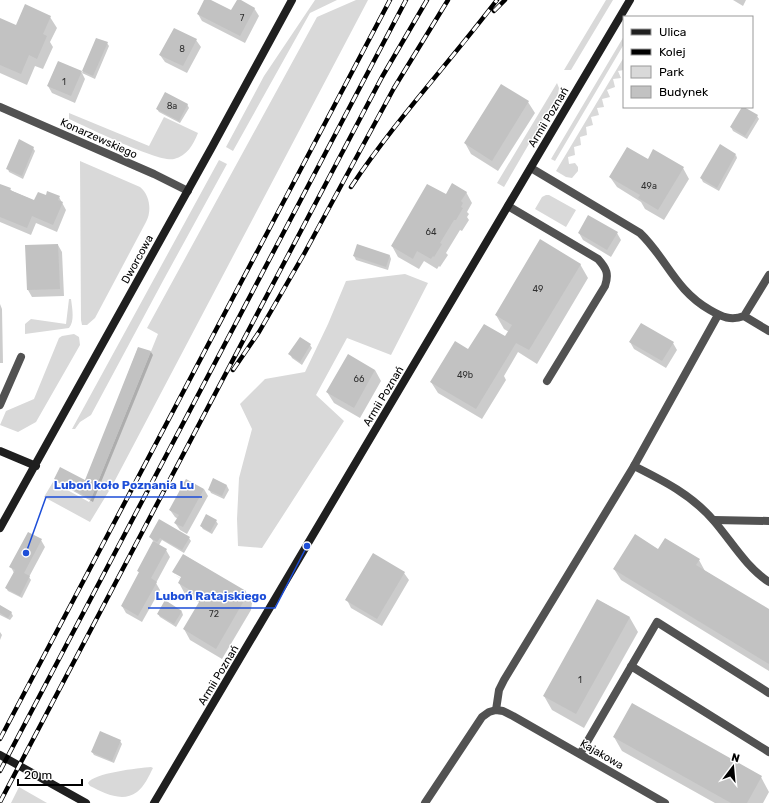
<svg xmlns="http://www.w3.org/2000/svg" width="769" height="803" viewBox="0 0 769 803" font-family="Rubik,sans-serif">
  <style>
    .green { fill: #d9d9d9 }
    .shadow { fill: #0003 }
    .building { fill: #c2c2c2 }
    .lines { fill: none; stroke-linecap: round; stroke-linejoin: round }
    .lane { stroke: #525252; stroke-width: 8 }
    .street { stroke: #525252; stroke-width: 8 }
    .secondary { stroke: #1f1f1f; stroke-width: 8 }
    .rail-casing { stroke: #000; stroke-width: 4.5 }
    .rail { stroke: #fff; stroke-width: 3; stroke-dasharray: 9; stroke-linecap: butt }
    .labels { text-anchor: middle; stroke-width: 3; stroke-linejoin: round; paint-order: stroke }
    .number-label { font-size: 9px; fill: #303030 }
    .street-label { font-size: 11px; fill: #000; stroke: #fff }
    .leader { fill: none; stroke: #1d4ed8; stroke-width: 1.5 }
    .callout-dot { fill: #1d4ed8; stroke: #fff; stroke-width: 1.5 }
    .callout-label { font-size: 12px; text-anchor: middle; font-weight: bold; fill: #1d4ed8; stroke: #fff; stroke-width: 3; stroke-linejoin: round; paint-order: stroke }
  </style>
  <rect width="100%" height="100%" fill="#fff"/>
  <path class="green" d="M315,0H337L310,13L233,151L226,147L264,76Z
    M356,0H368L112,486L90,522L44,497L53,482L89,502L91,499L158,334L147,328L317,17Z
    M606,0H613L571,70H564Z
    M624,36V44L555,161L551,159Z
    M624,57V70L618,71L621,78L613,79L615,87L607,90L610,97L602,99L604,107L597,108L599,115L591,117L593,125L586,127L587,135L580,137L581,145L574,147L575,155L568,157L569,164L575,163L578,167V171L572,178L566,177L556,171Z
    M557,83L559,88L558,94L504,187L497,183Z
    M69,113L149,146L164,117L198,133C193,145 187,156 174,159C159,163 87,127 69,119Z
    M219,160L227,164L164,279L91,415L80,422L75,429H72Z
    M80,161L140,187C150,195 152,211 146,222L95,318L87,325H82L81,320Z
    M546,195H549L576,210L566,227L535,209L542,197Z
    M405,274L428,283L391,355L347,338L316,395L344,421L262,548L238,546L237,519L239,478L252,429L240,404L265,379L305,372L328,324L346,281Z
    M69,299H71C72,307 75,321 69,328L25,334V324L31,319L66,324Z
    M74,334L79,337L80,345L36,422L18,432L0,425L6,411L34,399L59,338L62,336Z
    M151,767L153,768C149,776 144,787 137,792C122,803 104,793 90,786L88,783C93,773 139,768 151,767Z
    M19,787L47,803H11Z"/>
  <path class="shadow" d="M205,0H209L232,12L238,0L254,8L259,16L245,43L202,21L198,14Z
    M733,0H746L743,6Z
    M50,17L57,28L50,42L53,47L43,69L35,66L27,85L0,73V19L16,26Z
    M97,39L107,43L109,46L95,79L82,73L85,79L75,103L52,93L48,86L81,72L82,73Z
    M196,40L201,47L187,73L165,62L160,55Z
    M528,102L535,113L498,171L471,154L465,143Z
    M187,104L189,108L180,123L159,112L157,109Z
    M757,116L759,119L747,139L733,131L731,127Z
    M33,148L35,151L23,179L9,172L8,169Z
    M736,155L737,158L719,191L703,182L701,178Z
    M648,160L683,168L689,179L664,220L645,209L641,202L617,187L610,177Z
    M0,187L10,189L12,191L35,201L59,197L66,210L57,232L36,223L31,235L0,222Z
    M466,192L472,203L467,212L469,214L467,217L469,220L462,231L460,230L446,253L448,255L440,267L439,266L437,269L424,261L419,269L398,257L392,246L446,196Z
    M579,233H617L621,240L611,257L583,240Z
    M58,245L62,252L64,296L32,297L28,290Z
    M354,256H390L391,259L388,270L356,260Z
    M580,264L588,278L537,364L518,352L504,376L506,380L482,419L438,393L431,382L469,351L508,339L509,332L504,329L496,315Z
    M0,304L2,309L3,363H0Z
    M300,338L310,345L312,348L302,365L292,358L290,354Z
    M630,342L673,343L677,350L666,368L634,349Z
    M138,348L151,352L153,355L93,502L57,482L55,479L86,481Z
    M375,370L381,381L360,418L334,403L327,392Z
    M213,480L227,486L229,490L224,499L211,493L209,489Z
    M204,489L208,496L187,534L180,530L175,523L178,519L175,517L170,510Z
    M216,521L218,524L212,534L203,529L201,526Z
    M150,537L189,538L191,541L184,553L162,540L159,545L166,550L170,557L156,583L160,590L142,622L126,613L122,606L140,574L138,571L154,542Z
    M41,540L45,547L29,577L31,580L22,598L8,591L6,588L14,573L11,567Z
    M658,550L699,560L705,571L769,610V671L621,580L614,569Z
    M184,555L246,592L252,603L251,610L222,659L190,640L184,629L200,603L185,594L179,583L181,579L175,575L185,581L186,579L175,572V574L174,572Z
    M404,573L409,580L382,626L351,608L347,600Z
    M598,600L630,618L638,632L584,728L552,710L544,696Z
    M0,606L11,612L13,616L10,620L0,615Z
    M182,612L183,615L176,627L160,617L158,614Z
    M0,632L2,635L0,640Z
    M614,737L761,777L769,792L763,803H715L622,751Z
    M120,741L122,744L114,763L94,755L92,752Z"/>
  <path class="building" d="M204,0H211L231,10L237,0H241L255,8L240,36L197,14Z
    M25,4L51,16L43,34L47,36L37,59L29,55L21,74L0,65V18L16,25Z
    M174,28L197,39L183,66L159,55Z
    M96,38L108,42L93,76L82,71Z
    M58,61L82,71L71,96L47,86Z
    M501,84L529,101L492,161L464,143Z
    M165,92L188,104L179,121L156,109Z
    M742,107H744L758,115L745,136L730,127Z
    M19,139L34,147L22,176L6,169Z
    M720,144L736,154L717,188L700,178Z
    M627,147L648,159L653,149L684,167L658,210L638,198L640,195L609,177Z
    M452,183L467,192L461,201L463,203L461,207L463,208L456,220H454L440,243L442,244L434,257L433,256L431,259L417,251L413,259L391,246L427,184L446,194Z
    M0,184L11,188L10,190L34,200L38,192L46,195L47,191L60,196L58,200L63,202L53,225L32,216L27,228L0,217Z
    M588,215L618,232L607,250L578,233Z
    M540,239L581,264L529,350L516,343L476,409L430,382L455,341L468,349L484,324L505,336L512,325L495,315Z
    M58,244L60,289L27,290L25,245Z
    M357,244L390,255L386,267L353,256Z
    M641,323L674,342L662,361L629,342Z
    M300,337L311,344L300,362L288,354Z
    M138,347L151,351L91,499L54,479L60,467L85,480Z
    M348,354L375,370L354,408L326,392Z
    M213,478L227,485L222,496L208,490Z
    M186,479L204,489L183,527L174,523L179,515L169,510Z
    M206,514L217,520L210,532L200,526Z
    M159,519L190,537L182,550L160,538L157,542L149,537Z
    M28,532L42,539L24,573L30,576L20,596L5,588L15,570L9,567Z
    M635,534L658,549L665,538L700,559L696,565L769,609V664L613,569Z
    M153,541L167,549L151,578L157,582L138,616L121,606L139,572L137,571Z
    M373,553L405,572L377,619L345,600Z
    M183,554L246,591L245,599L216,649L183,629L202,597L178,583L181,577L172,572Z
    M597,599L630,617L576,714L543,696Z
    M165,600L182,611L174,624L157,614Z
    M0,605L12,612L8,618L0,613Z
    M632,703L762,776L747,803H731L613,737Z
    M100,731L121,740L112,761L91,752Z"/>
  <g class="lines">
    <path class="lane" d="M531,168L640,233C667,259 675,290 710,310C722,317 731,321 744,316L769,275
      M508,206L598,259C607,269 609,274 605,286L547,381
      M744,316L769,331
      M0,405L21,357
      M714,520L769,521
      M496,710L499,690L504,680L634,466L718,315"/>
    <path class="street" d="M0,107L154,174L188,191
      M634,466C664,481 692,495 714,521C732,542 746,567 769,582
      M631,666L769,752
      M580,754L657,622L769,693
      M425,803L482,717L489,712L496,710L503,711L513,716L665,803"/>
    <path class="secondary" d="M0,451L36,466
      M0,528L212,147L292,0
      M0,755L86,803
      M154,803L630,0"/>
    <defs>
      <path id="rail" d="M494,11L505,0
        M351,187C395,121 449,63 497,0
        M233,370L259,332L304,254L394,88L448,0
        M0,739L390,0
        M0,771L406,0
        M0,802L382,77L427,0"/>
    </defs>
    <use href="#rail" class="rail-casing"/>
    <use href="#rail" class="rail"/>
  </g>
  <g class="labels">
    <g class="number-label">
      <text x="242" y="21">7</text>
      <text x="182" y="52">8</text>
      <text x="64" y="85">1</text>
      <text x="172" y="109">8a</text>
      <text x="649" y="189">49a</text>
      <text x="431" y="235">64</text>
      <text x="538" y="292">49</text>
      <text x="465" y="378">49b</text>
      <text x="359" y="382">66</text>
      <text x="214" y="617">72</text>
      <text x="580" y="683">1</text>
    </g>
    <g class="street-label">
      <text transform="translate(548 117) rotate(-59)" y="4">Armii Poznań</text>
      <text transform="translate(99 138) rotate(24)" y="4">Konarzewskiego</text>
      <text transform="translate(137 259) rotate(-61)" y="4">Dworcowa</text>
      <text transform="translate(383 396) rotate(-59)" y="4">Armii Poznań</text>
      <text transform="translate(218 675) rotate(-59)" y="4">Armii Poznań</text>
      <text transform="translate(602 754) rotate(30)" y="4">Kajakowa</text>
    </g>
  </g>
  <path class="leader" d="M26 553L46 497H202M307 546L275 608H148"/>
  <g class="callout-dot">
    <circle cx="26" cy="553" r="4"/>
    <circle cx="307" cy="546" r="4"/>
  </g>
  <g class="callout-label">
    <text x="124" y="489">Luboń koło Poznania Lu</text>
    <text x="211" y="600">Luboń Ratajskiego</text>
  </g>
  <rect x="623" y="16" width="130" height="92" fill="#ffffff" stroke="#999999"/>
  <rect x="631" y="29" width="20" height="6" fill="#1f1f1f" stroke="#999999"/>
  <text x="659" y="36" font-size="12" fill="#000000">Ulica</text>
  <rect x="631" y="49" width="20" height="6" fill="#000000" stroke="#999999"/>
  <text x="659" y="56" font-size="12" fill="#000000">Kolej</text>
  <rect x="631" y="66" width="20" height="12" fill="#d9d9d9" stroke="#999999"/>
  <text x="659" y="76" font-size="12" fill="#000000">Park</text>
  <rect x="631" y="86" width="20" height="12" fill="#c2c2c2" stroke="#999999"/>
  <text x="659" y="96" font-size="12" fill="#000000">Budynek</text>
  <g transform="translate(733 767) rotate(16)" stroke="#ffffff" stroke-width="3" paint-order="stroke">
  <path d="M0-3L7 15L0 10L-7 15Z" fill="#000000"/>
  <text y="-6" font-size="11" font-weight="bold" text-anchor="middle" fill="#000000">N</text>
  </g>
  <path d="M18 779v6h64v-6" fill="none" stroke="#000000" stroke-width="2"/>
  <text x="24" y="779" font-size="12" fill="#000000" stroke="#ffffff" stroke-width="3" paint-order="stroke">20 m</text>
</svg>
